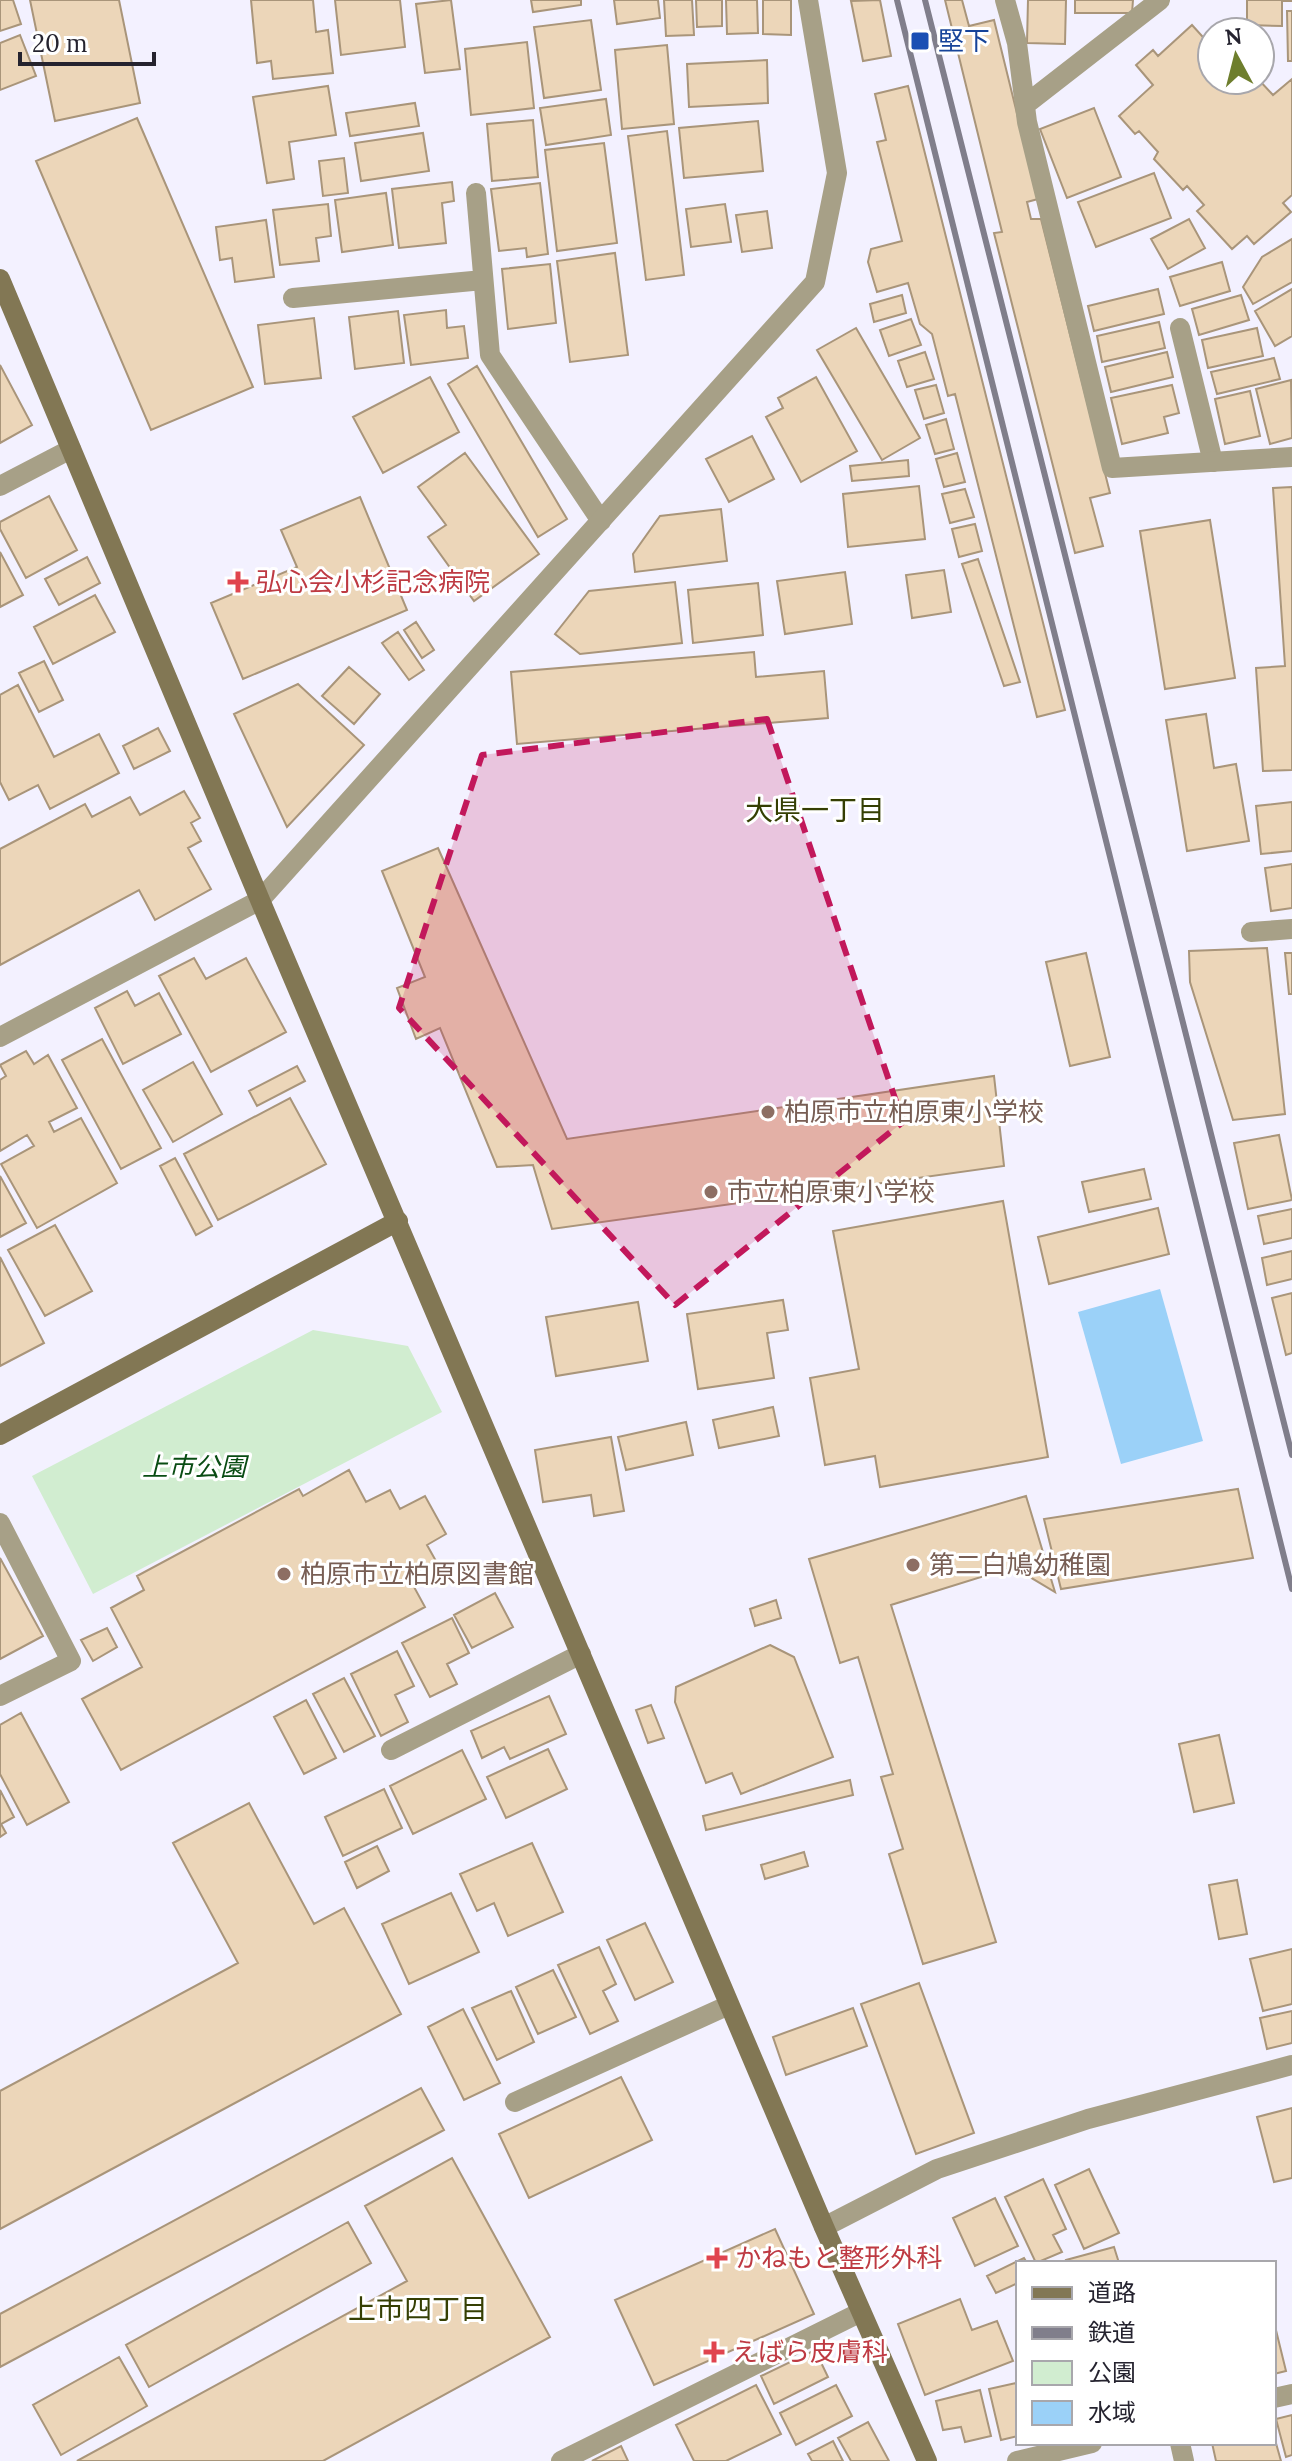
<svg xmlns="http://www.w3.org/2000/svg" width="1292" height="2461" viewBox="0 0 1292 2461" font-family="Lora,'Noto Sans JP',serif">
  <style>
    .green { fill: #d1edd0 }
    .water { fill: #9bd1f8 }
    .building { fill: #ecd6b9; stroke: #a9957a; stroke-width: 2 }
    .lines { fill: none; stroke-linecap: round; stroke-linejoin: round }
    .lane { stroke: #a7a087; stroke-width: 20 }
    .street { stroke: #a7a087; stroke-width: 20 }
    .secondary { stroke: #827754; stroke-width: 20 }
    .rail { stroke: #807e8b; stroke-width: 6 }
    .marked { fill: #c2185b; fill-opacity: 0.2; stroke: #c2185b; stroke-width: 6; stroke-dasharray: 16 10; stroke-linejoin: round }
    .transit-dot { fill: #1a4fb4; stroke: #fff; stroke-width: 3 }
    .health-dot { fill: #e0444e; stroke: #fff; stroke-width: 3 }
    .education-dot { fill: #8d6e63; stroke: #fff; stroke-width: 3 }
    .labels { text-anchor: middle; stroke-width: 6; stroke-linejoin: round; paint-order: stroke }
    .transit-label { font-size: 26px; fill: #164399; stroke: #fff; text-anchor: start }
    .health-label { font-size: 26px; fill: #be3a42; stroke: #fff; text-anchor: start }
    .education-label { font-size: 26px; fill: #785e54; stroke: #fff; text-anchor: start }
    .park-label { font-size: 26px; font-style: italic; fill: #094c13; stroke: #fff }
    .neighbourhood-label { font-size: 28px; fill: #353f03; stroke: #fff }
  </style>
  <rect width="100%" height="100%" fill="#f3f1ff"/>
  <path class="green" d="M313,1330L408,1346L442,1412L93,1594L32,1476Z"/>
  <path class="water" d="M1160,1289L1203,1441L1121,1464L1078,1312Z"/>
  <path class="building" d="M0,0H13L21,24L0,31Z
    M30,0H119L140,103L55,121Z
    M251,0H313L316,32L328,30L333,73L273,79L271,61L257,63Z
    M335,0H400L405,47L341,55Z
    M451,0L460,69L425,73L416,4Z
    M531,0H581V5L533,12Z
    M614,0H658L660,18L617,24Z
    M664,0H692L694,35L666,36Z
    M696,0H722V26L697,27Z
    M726,0H757L758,33L727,34Z
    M763,0H791V35L763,34Z
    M880,0L891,56L863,61L851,1Z
    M945,0H962L969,26L994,20L1038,199L1027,202L1031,219H1041L1110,493L1090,498L1103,546L1075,553L994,233L1002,232Z
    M1028,0H1066L1065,44L1027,43Z
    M1075,0H1133L1132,13H1075Z
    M1247,0H1292V1H1282V26L1247,25Z
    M1287,11H1292V61H1288Z
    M591,20L601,90L544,98L534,27Z
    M1192,25L1212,47L1207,53L1212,58V80H1259L1273,95L1292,79V195L1283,203L1291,212L1254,244L1247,236L1232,249L1197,211L1204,205L1187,186L1183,190L1154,159L1158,152L1139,131L1135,134L1119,116L1153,85L1136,65L1153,50L1158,56Z
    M20,35L36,76L0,90V43Z
    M527,42L534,108L471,115L465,49Z
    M667,45L674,124L622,129L615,50Z
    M767,60L768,103L689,107L687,64Z
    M328,86L336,135L289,142L294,179L267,183L253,97Z
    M908,86L1065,710L1037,717L955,394L948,396L932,334L920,324L908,283L877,292L868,262L871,249L902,241L877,142L886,140L875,94Z
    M606,99L611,135L546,145L540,108Z
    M415,103L419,126L350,136L346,113Z
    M1094,108L1121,177L1067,198L1040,129Z
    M137,118L253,387L151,430L36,161Z
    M533,120L538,177L492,181L487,124Z
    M758,121L763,171L684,178L679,128Z
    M667,131L684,275L646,280L628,136Z
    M423,133L429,171L361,181L355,143Z
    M604,143L617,243L557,251L545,150Z
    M344,158L348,193L323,196L319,161Z
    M1154,173L1171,218L1096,247L1078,202Z
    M452,182L454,201L442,203L446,243L399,248L392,189Z
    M540,183L548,254L527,257L526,248L499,251L491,189Z
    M386,193L393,245L342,252L335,200Z
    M328,204L331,236L316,238L319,261L280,265L273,210Z
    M725,204L731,242L691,247L686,209Z
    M767,211L772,248L742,252L736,215Z
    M1189,219L1205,248L1168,269L1151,239Z
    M266,220L274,277L235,282L232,258L220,260L216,227Z
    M1292,239V282L1253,304L1243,287L1262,257Z
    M615,253L628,355L570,362L557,261Z
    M1222,262L1230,291L1180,306L1170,277Z
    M550,264L556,323L508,329L502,269Z
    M1158,289L1164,314L1094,331L1088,306Z
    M1292,289V336L1275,346L1255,311Z
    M902,295L906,313L874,322L870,304Z
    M1241,295L1249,320L1199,335L1192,309Z
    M446,310L447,328L464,326L468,358L411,365L404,315Z
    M398,311L404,363L355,369L349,317Z
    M314,318L321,378L265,384L258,325Z
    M911,319L921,345L889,356L880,330Z
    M1159,322L1165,348L1102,362L1097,336Z
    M856,328L920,438L882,460L817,350Z
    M1257,328L1263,356L1208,368L1202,340Z
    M925,352L934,379L907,387L898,361Z
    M1167,352L1173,377L1111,392L1105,367Z
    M1274,358L1280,379L1217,394L1211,372Z
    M0,365L32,425L0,443Z
    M477,366L567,519L538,537L448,384Z
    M430,377L459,432L383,473L353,417Z
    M816,377L857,451L801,482L766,417L783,408L778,398Z
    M1291,380L1292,438L1270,444L1256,389Z
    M936,385L944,413L924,419L915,390Z
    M1172,385L1179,413L1164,417L1168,433L1122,444L1111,398Z
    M1250,391L1260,436L1225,444L1215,399Z
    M946,419L954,449L935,454L926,425Z
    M752,436L774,479L729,502L706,459Z
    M465,453L539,554L474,601L428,537L446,525L418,487Z
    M957,453L965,482L944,487L936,459Z
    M908,460L909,476L852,481L850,466Z
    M919,486L925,539L848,547L843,494Z
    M1292,487V770L1263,771L1256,668L1285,666L1273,488Z
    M965,489L974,517L950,523L942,494Z
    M49,496L77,550L26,578L0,529V522Z
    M360,497L407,610L243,679L211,603L297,567L281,530Z
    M721,509L727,561L635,572L633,554L660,516Z
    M1210,520L1235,678L1165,689L1140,531Z
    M975,524L982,551L959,557L952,529Z
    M0,552L23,595L0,607Z
    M87,557L100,583L59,605L45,579Z
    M978,559L1020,682L1004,686L962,564Z
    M944,570L951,612L912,618L906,575Z
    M845,572L852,624L785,634L777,581Z
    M675,582L682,643L580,654L555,634L589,591Z
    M758,583L763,635L693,643L688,590Z
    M95,595L115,632L53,664L34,627Z
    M416,622L434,650L422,658L404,630Z
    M398,632L424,670L409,680L382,643Z
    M754,652L756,677L824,671L828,718L517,744L511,672Z
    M44,661L63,700L39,712L19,673Z
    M349,667L380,694L354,724L322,696Z
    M298,684L364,745L287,827L234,714Z
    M18,685L54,757L99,734L119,773L50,809L38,785L9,800L0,782V695Z
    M1206,714L1214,768L1236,764L1249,841L1187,851L1166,720Z
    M158,728L170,751L134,769L123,746Z
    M184,791L200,818L191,823L201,841L188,848L211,889L155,920L139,890L0,965V849L85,804L92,817L130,797L140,815Z
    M1292,802V851L1261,854L1256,806Z
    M438,848L567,1139L994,1076L1004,1166L552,1229L533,1165L497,1167L440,1028L416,1039L397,988L425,977L382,871Z
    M1292,864V908L1271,911L1265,868Z
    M1267,948L1285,1114L1233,1120L1190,982L1189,951Z
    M1086,953L1110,1057L1070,1066L1046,962Z
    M1285,953H1292V994H1289Z
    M194,958L206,979L246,958L286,1032L211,1072L159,976Z
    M127,991L135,1006L159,993L181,1034L123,1064L95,1008Z
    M102,1039L161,1148L121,1169L62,1060Z
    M26,1051L34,1064L48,1055L77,1108L49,1122L54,1132L81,1118L117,1183L37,1228L1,1164L34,1146L27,1135L0,1151V1080L6,1076L0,1065Z
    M193,1062L222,1114L173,1142L143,1090Z
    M297,1066L305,1081L257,1106L249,1091Z
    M290,1098L326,1164L218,1220L184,1154Z
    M1279,1135L1292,1200L1248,1209L1234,1143Z
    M175,1158L212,1226L196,1235L160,1166Z
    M1144,1169L1151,1199L1089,1212L1082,1182Z
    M0,1176L26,1223L0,1237Z
    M1003,1201L1048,1457L880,1487L875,1456L825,1465L810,1378L859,1369L833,1231Z
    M1158,1208L1169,1254L1049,1284L1038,1237Z
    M1292,1209V1238L1264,1244L1258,1216Z
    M55,1225L92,1291L45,1316L8,1250Z
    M1292,1251V1279L1267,1285L1262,1258Z
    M0,1257L44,1343L0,1366Z
    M1292,1293V1353L1286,1355L1272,1298Z
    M783,1300L788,1330L767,1333L774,1378L698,1389L687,1314Z
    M638,1302L648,1361L556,1376L546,1317Z
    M773,1407L779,1436L719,1448L713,1420Z
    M686,1422L693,1455L626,1470L618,1437Z
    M611,1437L624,1511L594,1516L591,1495L543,1502L535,1450Z
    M349,1470L366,1502L390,1490L400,1509L425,1496L446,1534L427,1545L436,1561L408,1576L425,1607L121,1770L82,1699L142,1667L111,1608L144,1590L137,1576L299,1489L303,1496Z
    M1238,1489L1253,1558L1061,1589L1044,1519Z
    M1026,1496L1055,1592L1013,1567L891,1605L996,1942L923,1964L889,1854L903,1849L881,1777L893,1774L858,1657L840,1663L809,1559Z
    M0,1558L43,1636L0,1659Z
    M495,1593L513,1627L472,1648L454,1615Z
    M776,1600L781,1618L755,1626L750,1609Z
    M452,1618L469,1653L447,1664L457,1684L430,1697L402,1643Z
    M107,1628L117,1647L93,1661L81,1640Z
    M770,1645L794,1657L833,1757L741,1794L732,1773L706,1783L675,1702L676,1687Z
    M397,1651L414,1686L395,1695L408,1722L381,1736L351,1674Z
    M344,1678L375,1736L344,1752L313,1694Z
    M549,1696L566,1734L510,1759L504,1747L482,1758L471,1731Z
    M306,1700L336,1758L304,1774L274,1717Z
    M651,1705L664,1738L648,1743L636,1710Z
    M21,1713L69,1802L27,1825L0,1774V1725Z
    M1219,1735L1234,1803L1194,1812L1179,1744Z
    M548,1749L567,1789L506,1818L487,1777Z
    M462,1750L486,1799L413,1834L390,1786Z
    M850,1780L853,1795L706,1830L703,1816Z
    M384,1789L402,1828L343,1856L325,1817Z
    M0,1790L14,1817L1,1824L6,1833L0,1837Z
    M249,1803L314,1924L344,1908L401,2014L0,2229V2091L238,1963L173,1843Z
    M532,1843L563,1912L508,1936L494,1903L477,1911L460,1874Z
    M377,1846L389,1871L357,1888L345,1862Z
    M804,1852L808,1866L765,1879L761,1865Z
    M1237,1880L1247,1934L1219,1939L1209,1885Z
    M451,1893L479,1952L409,1984L382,1924Z
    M645,1923L673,1982L635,2000L607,1940Z
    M599,1947L616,1984L603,1991L618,2021L590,2034L558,1965Z
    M1292,1949V2004L1263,2011L1250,1959Z
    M553,1970L576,2017L538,2034L516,1987Z
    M919,1983L974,2133L916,2154L861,2004Z
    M511,1991L534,2042L497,2060L472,2008Z
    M853,2008L867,2046L786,2075L773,2037Z
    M463,2009L500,2083L464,2100L428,2027Z
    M1292,2011V2043L1267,2049L1260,2018Z
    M621,2077L652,2140L529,2198L499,2134Z
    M421,2088L444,2130L0,2367V2314Z
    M1292,2108V2178L1274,2182L1257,2117Z
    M452,2158L550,2337L323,2461H77L407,2281L365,2206Z
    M1089,2169L1119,2233L1084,2249L1055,2185Z
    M1043,2179L1066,2229L1053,2235L1062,2252L1036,2263L1005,2197Z
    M995,2198L1018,2246L975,2266L953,2218Z
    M348,2222L371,2263L149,2387L126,2345Z
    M775,2229L814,2314L654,2385L615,2300Z
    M1114,2247L1119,2263H1067L1066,2260Z
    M1024,2258L1027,2263H1018V2283L996,2293L987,2276Z
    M960,2299L972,2330L997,2321L1013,2361L925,2395L898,2324Z
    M1274,2322L1286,2371L1274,2374Z
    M815,2350L828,2377L774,2404L761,2376Z
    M119,2357L147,2406L61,2455L33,2405Z
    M1016,2383L1018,2436L1001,2440L989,2389Z
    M756,2385L781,2434L726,2461H694L676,2425Z
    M836,2385L852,2416L796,2445L780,2413Z
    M980,2390L991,2436L965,2442L961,2427L943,2430L936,2401Z
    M1292,2415V2455L1286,2457L1276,2419Z
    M868,2422L889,2461H851L838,2438Z
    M1274,2436L1281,2461H1216L1212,2443H1274Z
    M833,2441L843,2461H812L808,2454Z
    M621,2446L628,2461H592Z"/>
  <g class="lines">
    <path class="lane" d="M476,193L490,355L601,521
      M293,298L483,280
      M1180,328L1213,462
      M1251,932L1292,929
      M391,1750L581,1654
      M515,2102L729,2005
      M1180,2443L1184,2461"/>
    <path class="street" d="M1005,0L1017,43L1027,122L1112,468L1292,457
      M1025,105L1160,0
      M0,486L71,449
      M0,1037L260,900L815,282L837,173L808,0
      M0,1523L71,1661L0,1696
      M824,2227L937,2169L1088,2119L1292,2065
      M1274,2398L1292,2394
      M561,2461L861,2312
      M1017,2461L1092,2443"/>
    <path class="secondary" d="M0,279L260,900L824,2227L927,2461
      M0,1435L398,1221"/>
    <path class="rail" d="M897,0L1292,1589
      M925,0L1292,1455"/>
  </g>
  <path class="marked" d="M767,719L903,1122L675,1305L399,1008L482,755Z"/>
  <rect class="transit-dot" x="910" y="31" width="20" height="20" rx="4"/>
  <g class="health-dot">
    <path d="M234 570h8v8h8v8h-8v8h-8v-8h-8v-8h8z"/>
    <path d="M713 2246h8v8h8v8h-8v8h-8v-8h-8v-8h8z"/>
    <path d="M710 2340h8v8h8v8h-8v8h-8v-8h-8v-8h8z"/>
  </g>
  <g class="education-dot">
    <circle cx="768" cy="1112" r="8"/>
    <circle cx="711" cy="1192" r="8"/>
    <circle cx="913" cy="1565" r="8"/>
    <circle cx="284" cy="1574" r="8"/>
  </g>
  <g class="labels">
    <g class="transit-label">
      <text x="938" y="50">堅下</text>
    </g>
    <g class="health-label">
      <text x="256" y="591">弘心会小杉記念病院</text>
      <text x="735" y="2267">かねもと整形外科</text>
      <text x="732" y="2361">えばら皮膚科</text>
    </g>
    <g class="education-label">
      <text x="784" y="1121">柏原市立柏原東小学校</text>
      <text x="727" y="1201">市立柏原東小学校</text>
      <text x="929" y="1574">第二白鳩幼稚園</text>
      <text x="300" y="1583">柏原市立柏原図書館</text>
    </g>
    <g class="park-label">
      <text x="194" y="1476">上市公園</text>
    </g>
    <g class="neighbourhood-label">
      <text x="815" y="820">大県一丁目</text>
      <text x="418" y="2319">上市四丁目</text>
    </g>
  </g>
  <rect x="1016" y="2261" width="260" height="184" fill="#ffffff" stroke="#a8a7ac" stroke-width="2"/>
  <rect x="1032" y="2287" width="40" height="12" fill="#827754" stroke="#a8a7ac" stroke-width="2"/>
  <text x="1088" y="2301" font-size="24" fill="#25232f">道路</text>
  <rect x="1032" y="2327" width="40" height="12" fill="#807e8b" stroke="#a8a7ac" stroke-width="2"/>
  <text x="1088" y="2341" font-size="24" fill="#25232f">鉄道</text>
  <rect x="1032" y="2361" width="40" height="24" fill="#d1edd0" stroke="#a8a7ac" stroke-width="2"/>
  <text x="1088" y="2381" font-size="24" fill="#25232f">公園</text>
  <rect x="1032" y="2401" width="40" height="24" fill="#9bd1f8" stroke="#a8a7ac" stroke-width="2"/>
  <text x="1088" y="2421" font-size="24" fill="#25232f">水域</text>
  <g transform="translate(1236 56) rotate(353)"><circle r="38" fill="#ffffff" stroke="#a8a7ac" stroke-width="2"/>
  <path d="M0-6L14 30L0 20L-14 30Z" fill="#6e7e2d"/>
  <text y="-12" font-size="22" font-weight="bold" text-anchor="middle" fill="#25232f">N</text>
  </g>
  <path d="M20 52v12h134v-12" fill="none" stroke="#25232f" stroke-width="4"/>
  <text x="32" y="52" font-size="24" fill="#25232f" stroke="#ffffff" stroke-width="6" paint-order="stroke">20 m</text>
</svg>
